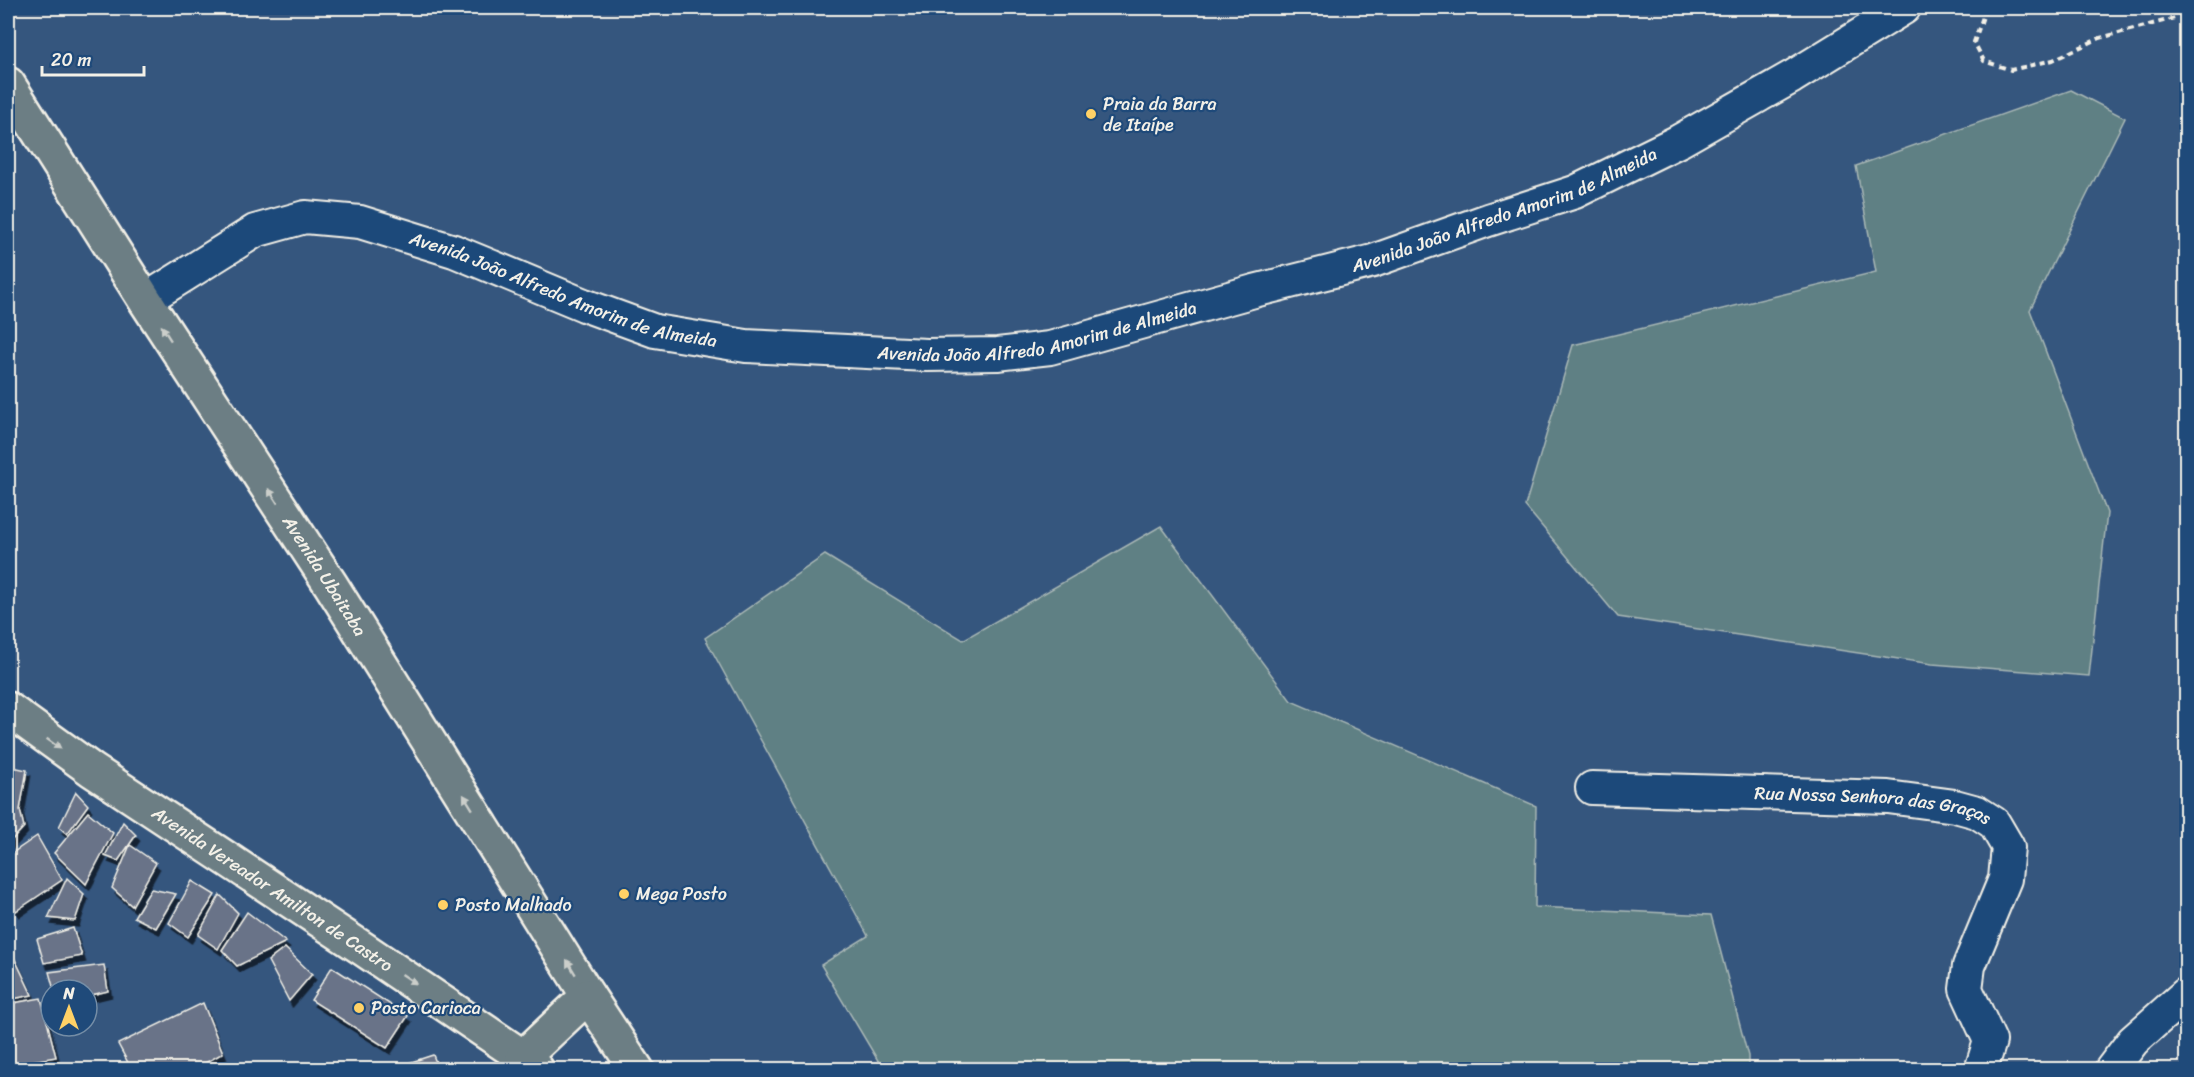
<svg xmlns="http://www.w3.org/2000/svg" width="2194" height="1077" viewBox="0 0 2194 1077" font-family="Sriracha,sans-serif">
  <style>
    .green { fill: #5f8084; stroke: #aab8b6; stroke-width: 1.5 }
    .building { fill: #697388; stroke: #f4f1e8; stroke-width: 1.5; filter: url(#shadow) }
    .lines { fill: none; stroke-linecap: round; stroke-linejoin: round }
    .street-casing { stroke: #f4f1e8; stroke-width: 36 }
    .primary-casing { stroke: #f4f1e8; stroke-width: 38 }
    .path { stroke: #f4f1e8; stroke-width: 4; stroke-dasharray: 6 4.5; stroke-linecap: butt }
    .street { stroke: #1f4a7a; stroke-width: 32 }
    .primary { stroke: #6c7e84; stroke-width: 33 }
    .oneway { fill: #cbceca }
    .poi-dot { fill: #ffd166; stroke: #1f4a7a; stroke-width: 2 }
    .labels { text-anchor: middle; stroke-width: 4.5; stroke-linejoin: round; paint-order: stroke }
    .poi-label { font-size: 18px; fill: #f4f1e8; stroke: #1f4a7a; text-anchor: start }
    .street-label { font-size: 18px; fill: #f4f1e8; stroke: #1f4a7a }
  </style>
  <defs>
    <filter id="shadow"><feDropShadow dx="3.5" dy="6" stdDeviation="0" flood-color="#0009"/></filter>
  </defs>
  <rect width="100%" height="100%" fill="#35567e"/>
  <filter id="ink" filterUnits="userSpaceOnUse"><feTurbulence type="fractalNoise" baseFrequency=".0167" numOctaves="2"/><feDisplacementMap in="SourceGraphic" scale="12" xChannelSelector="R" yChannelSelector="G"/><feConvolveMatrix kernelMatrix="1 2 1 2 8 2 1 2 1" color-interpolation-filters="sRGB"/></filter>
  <g filter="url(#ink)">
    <path class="green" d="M2071,90L2125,118L2030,310L2107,513L2089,676L1932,664L1618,617L1525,506L1573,345L1876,272L1856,166Z
      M1161,526L1291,701L1536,806L1535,907L1711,915L1748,1056V1069H883L821,965L868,936L705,638L825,555L963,640Z"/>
    <path class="building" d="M8,766L27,770L20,810L24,827L8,844Z
      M76,792L88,805L67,834L59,827Z
      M88,812L113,833L86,884L54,853Z
      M123,822L136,835L118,861L105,856Z
      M37,836L62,880L16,911L8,897V856Z
      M130,845L156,863L132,906L112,888Z
      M67,878L84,894L75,921L48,918Z
      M192,881L215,895L188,937L169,923Z
      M151,889L176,894L156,928L134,917Z
      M220,895L238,913L218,949L198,935Z
      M247,912L286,942L237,966L222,950Z
      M73,928L82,956L44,963L37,939Z
      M285,948L312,974L289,1001L268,961Z
      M13,955L32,995L8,1000V958Z
      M104,965L108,991L87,996V990H54L49,972Z
      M332,967L408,1016L387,1048L311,1000Z
      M41,998L56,1057L8,1065V1004Z
      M203,1003L223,1053L193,1070H132L118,1044Z
      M433,1055L439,1070H387Z"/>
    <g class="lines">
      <defs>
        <g id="street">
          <path id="s1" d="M145,300L255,231L305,217L360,222L454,251L584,305L655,331L746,346L927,355L998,354L1050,348L1254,291L1373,261L1488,220L1575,192L1679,141L1792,77L1904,8"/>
          <path id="s2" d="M1592,788L1888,797L1955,806L1977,812L1994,823L2008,847L2005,879L1969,966L1966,989L1990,1041L1981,1070"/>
          <path d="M2111,1070L2133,1041L2186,994"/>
        </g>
        <g id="primary">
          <path id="s3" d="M8,84L145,300L331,585L588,996L637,1070"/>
          <path id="s4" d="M8,709L92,770L362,948L523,1057L537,1070"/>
          <path d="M523,1057L588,996"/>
        </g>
      </defs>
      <use href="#street" class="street-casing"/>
      <use href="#primary" class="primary-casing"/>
      <path class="path" d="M1986,8L1974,42L1984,61L2011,70L2053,60L2100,38L2186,15"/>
      <use href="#street" class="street"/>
      <use href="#primary" class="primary"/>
    </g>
    <defs><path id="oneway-solid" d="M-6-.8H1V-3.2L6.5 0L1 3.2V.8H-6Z" transform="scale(1.5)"/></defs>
    <g class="oneway">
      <use href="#oneway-solid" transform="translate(166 333) rotate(-123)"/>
      <use href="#oneway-solid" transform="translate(273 496) rotate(-123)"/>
      <use href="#oneway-solid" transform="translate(54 744) rotate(35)"/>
      <use href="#oneway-solid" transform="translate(468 802) rotate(-122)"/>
      <use href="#oneway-solid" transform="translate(571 967) rotate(-121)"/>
      <use href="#oneway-solid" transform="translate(409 979) rotate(34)"/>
    </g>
  </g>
  <g class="poi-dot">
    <circle cx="1091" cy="114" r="6"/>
    <circle cx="624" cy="894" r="6"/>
    <circle cx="443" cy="905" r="6"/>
    <circle cx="359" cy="1008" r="6"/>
  </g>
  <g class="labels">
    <g class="poi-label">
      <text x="1103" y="110">Praia da Barra<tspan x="1103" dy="21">de Itaípe</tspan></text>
      <text x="636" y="900">Mega Posto</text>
      <text x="455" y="911">Posto Malhado</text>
      <text x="371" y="1014">Posto Carioca</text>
    </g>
    <g class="street-label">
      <text dy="6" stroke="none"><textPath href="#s1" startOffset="1424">Avenida João Alfredo Amorim de Almeida</textPath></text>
      <text dy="6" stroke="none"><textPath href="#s1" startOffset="452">Avenida João Alfredo Amorim de Almeida</textPath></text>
      <text dy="6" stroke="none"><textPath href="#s1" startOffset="938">Avenida João Alfredo Amorim de Almeida</textPath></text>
      <text dy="6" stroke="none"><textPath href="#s3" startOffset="585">Avenida Ubaitaba</textPath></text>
      <text dy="6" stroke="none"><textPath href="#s2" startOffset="282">Rua Nossa Senhora das Graças</textPath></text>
      <text dy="6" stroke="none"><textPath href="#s4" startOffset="320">Avenida Vereador Amilton de Castro</textPath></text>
    </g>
  </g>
  <rect width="2194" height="1077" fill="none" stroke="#1f4a7a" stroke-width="30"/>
  <rect x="15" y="15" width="2164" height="1047" fill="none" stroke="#f4f1e8" stroke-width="2" filter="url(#ink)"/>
  <g transform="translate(69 1008)"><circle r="28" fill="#1f4a7a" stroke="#748da6" stroke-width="1.5"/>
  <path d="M0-4.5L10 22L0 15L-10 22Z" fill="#ffd166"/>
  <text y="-9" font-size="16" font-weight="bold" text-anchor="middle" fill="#f4f1e8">N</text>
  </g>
  <path d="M42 66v9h102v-9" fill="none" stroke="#f4f1e8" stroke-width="3"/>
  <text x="51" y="66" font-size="18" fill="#f4f1e8" stroke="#1f4a7a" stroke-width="4.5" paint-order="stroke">20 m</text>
</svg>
